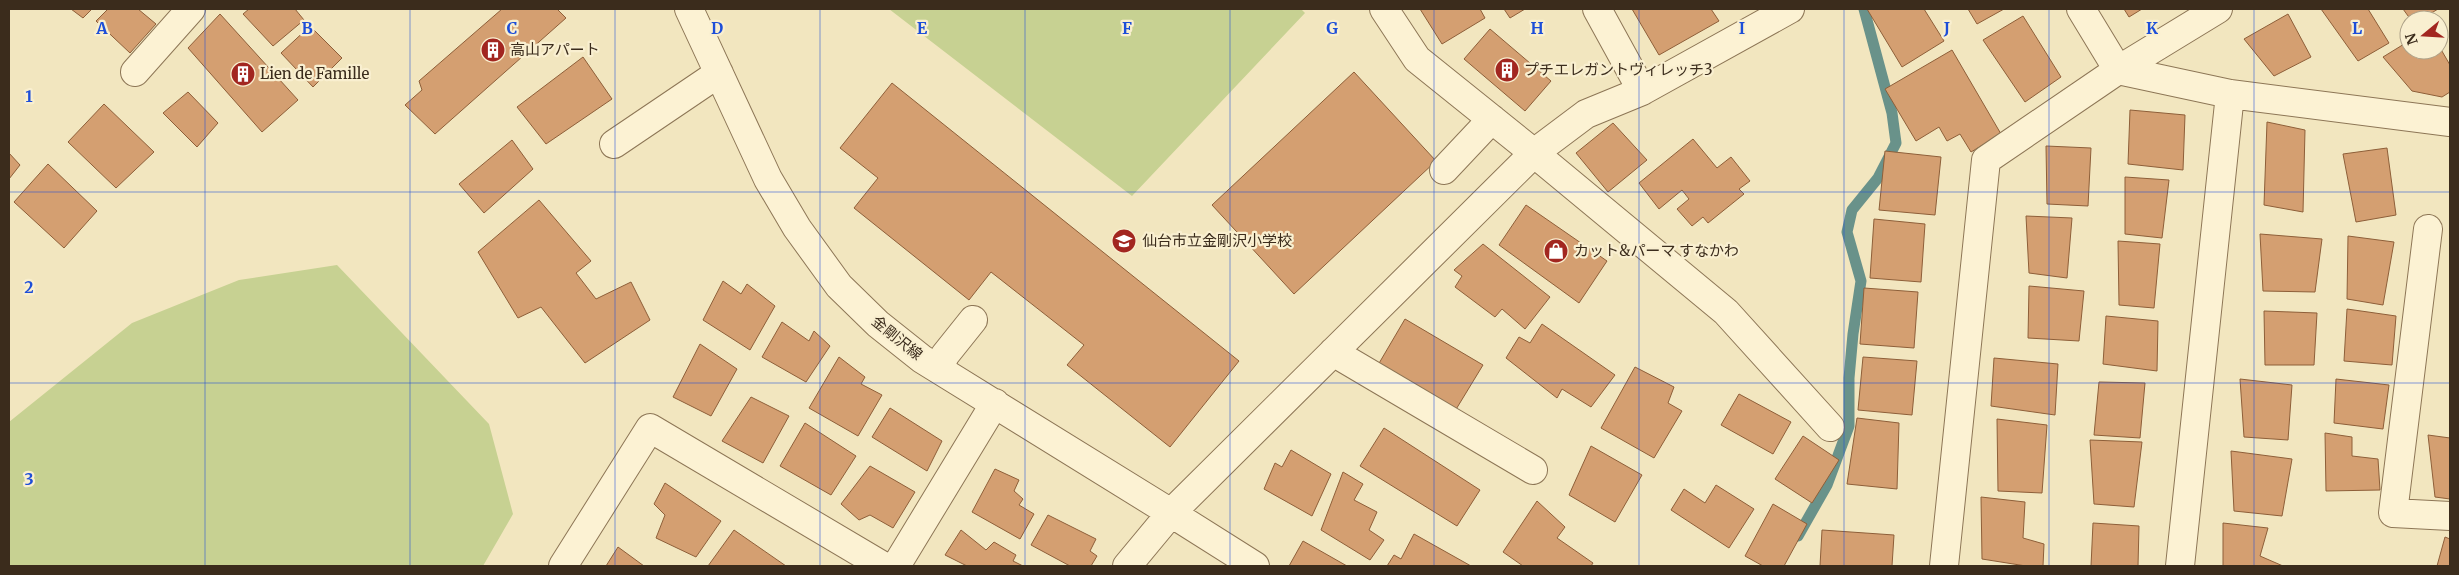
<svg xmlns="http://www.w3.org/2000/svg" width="2459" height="575" viewBox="0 0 2459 575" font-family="Merriweather,'Noto Sans JP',serif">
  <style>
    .green { fill: #c7d192 }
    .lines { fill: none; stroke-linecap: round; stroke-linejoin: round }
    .stream { stroke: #69928a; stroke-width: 11 }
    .building { fill: #d49f71; stroke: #8e5f39 }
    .minor-casing { stroke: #8d7656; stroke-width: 30 }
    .minor { stroke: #fcf2d3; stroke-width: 28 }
    .grid { fill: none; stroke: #1d4ed8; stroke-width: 1; stroke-opacity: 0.55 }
    .labels { text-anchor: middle; stroke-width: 4.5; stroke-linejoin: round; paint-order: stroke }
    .poi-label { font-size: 15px; fill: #3b2c1c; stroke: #f9efd0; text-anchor: start }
    .street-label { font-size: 15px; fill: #3b2c1c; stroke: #f9efd0 }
    .grid-label { font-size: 16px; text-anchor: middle; font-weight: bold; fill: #1d4ed8; stroke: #f9efd0; stroke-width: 4.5; stroke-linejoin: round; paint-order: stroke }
  </style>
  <rect width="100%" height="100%" fill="#f2e6bf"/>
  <path class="green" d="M889,9H1301L1305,13L1132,196Z
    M337,265L489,424L513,514L483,566H9V422L132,323L239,280Z"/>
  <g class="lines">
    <path class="stream" d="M1798,536L1827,485L1849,426V378L1853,334L1861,281L1847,232L1852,210L1878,178L1896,143L1892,113L1864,9"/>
  </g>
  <path class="building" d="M71,9H92L83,18Z
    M108,9H138L156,24L130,53L96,21Z
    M249,9H295L304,20L273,46L243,14Z
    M502,9H557L566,18L435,134L405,105L422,90L419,81Z
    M1420,9H1480L1485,18L1442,44Z
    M1504,9H1525L1510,18Z
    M1632,9H1711L1719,21L1659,55Z
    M1867,9H1924L1944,41L1902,67Z
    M1968,9H2004L1977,24Z
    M2124,9H2142L2129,17Z
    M2321,9H2368L2389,43L2358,61Z
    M2403,9H2438L2420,20H2411Z
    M220,14L298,100L262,132L188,48Z
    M2288,14L2311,57L2274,76L2244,39Z
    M2023,16L2061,77L2025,102L1983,40Z
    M310,26L342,58L313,87L281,53Z
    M1490,29L1551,81L1525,111L1464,59Z
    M2409,41V50H2439V46L2450,65V92L2442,97L2412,91L2383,57Z
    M1952,50L2001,134L1971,152L1960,134L1947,141L1939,127L1916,141L1885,89Z
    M583,57L612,99L546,144L517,107Z
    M1354,72L1436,161L1294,294L1212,205Z
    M892,83L1239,361L1170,447L1067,365L1084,345L991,272L969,300L854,208L878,178L840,148Z
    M188,92L218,123L197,147L163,113Z
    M104,104L154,152L116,188L68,142Z
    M2130,110L2185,115L2183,170L2128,164Z
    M2267,122L2305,130L2303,212L2264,205Z
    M1613,123L1647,160L1608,192L1576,153Z
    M1693,139L1717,168L1731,157L1750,181L1739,189L1744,194L1708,223L1703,217L1692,226L1677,209L1689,199L1682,190L1659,209L1639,183Z
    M512,140L533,169L484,213L459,184Z
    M2046,146L2091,148L2088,206L2047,204Z
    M2387,148L2396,215L2356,222L2343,154Z
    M1885,151L1941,157L1935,215L1879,210Z
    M9,153L20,165L9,179Z
    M48,164L97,211L64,248L14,202Z
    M2125,177L2169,180L2162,238L2125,234Z
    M539,200L591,261L576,273L596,299L631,282L650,320L585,363L541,307L518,318L478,252Z
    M1526,205L1607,261L1579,303L1499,245Z
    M2026,216L2072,218L2067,278L2029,273Z
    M1874,219L1925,224L1921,282L1870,278Z
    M2260,234L2322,239L2315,292L2263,291Z
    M2348,236L2394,242L2383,305L2347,299Z
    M2118,241L2160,244L2154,308L2119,305Z
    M1483,244L1550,297L1525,329L1502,309L1495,317L1455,287L1462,276L1454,270Z
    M723,281L741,294L747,284L775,306L750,350L703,320Z
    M2029,286L2084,291L2079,341L2028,338Z
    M1864,288L1918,292L1914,348L1860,344Z
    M2347,309L2396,316L2392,365L2344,361Z
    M2264,311L2317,313L2314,365H2265Z
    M2106,316L2158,321L2157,371L2103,364Z
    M1405,319L1483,365L1455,411L1378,365Z
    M782,322L809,341L814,331L830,346L806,382L762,357Z
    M1542,324L1615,375L1591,407L1562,389L1557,398L1506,358L1519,337L1530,343Z
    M700,344L737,369L711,416L673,397Z
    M839,357L865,377L861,384L882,395L858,436L809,408Z
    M1863,357L1917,361L1912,415L1858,410Z
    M1994,358L2058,364L2055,415L1991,406Z
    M1635,367L1674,387L1668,403L1682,411L1654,458L1601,428Z
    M2240,379L2292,385L2288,440L2244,437Z
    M2336,379L2389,385L2383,429L2334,423Z
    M2099,382L2145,383L2140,438L2094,435Z
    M1739,394L1791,422L1773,454L1721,425Z
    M751,397L789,416L763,463L722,441Z
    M890,408L942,441L927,471L872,437Z
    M1857,418L1899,423L1897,489L1847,484Z
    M1997,419L2047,425L2042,493L1998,491Z
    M805,423L856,456L831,495L780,466Z
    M1384,428L1480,490L1457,526L1360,466Z
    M2325,433L2352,437V456L2378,459L2380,490L2326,491Z
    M2428,435L2450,438V499L2435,497Z
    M1803,436L1839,460L1812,503L1775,479Z
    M2090,440L2142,442L2134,507L2094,504Z
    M1591,446L1642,475L1615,522L1569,495Z
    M1291,450L1331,474L1312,516L1264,489L1275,463L1282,467Z
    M2231,451L2292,459L2282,516L2234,511Z
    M870,466L915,492L893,528L870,515L859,520L841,504Z
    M995,469L1019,480L1014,491L1023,499L1019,505L1034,514L1020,539L972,512Z
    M1343,472L1363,484L1354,500L1377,512L1369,530L1384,540L1370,560L1321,530Z
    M665,483L721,521L696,557L656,538L665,515L654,504Z
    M1716,485L1754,509L1729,548L1671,510L1684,489L1705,503Z
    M1981,497L2025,502L2023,538L2044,544L2043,566H2026L1982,559Z
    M1537,501L1565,527L1557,538L1593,563L1591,566H1523L1503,552Z
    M1773,504L1807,524L1784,566H1763L1745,556Z
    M1048,515L1096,539L1090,551L1097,556L1091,566H1070L1031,545Z
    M2093,523L2139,526L2138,566H2091Z
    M2223,523L2268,528L2260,556L2283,566H2223Z
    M734,530L786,566H708Z
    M961,530L986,550L994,542L1016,555L1013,561L1023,566H967L945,555Z
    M1822,530L1894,535L1892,566H1820Z
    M1414,534L1471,566H1387L1394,555L1401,559Z
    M2445,537L2450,539V566H2437Z
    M1303,541L1347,566H1289Z
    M618,547L644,566H606Z"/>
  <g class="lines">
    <defs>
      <path id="minor" d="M689,9L768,179L797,228L839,286L878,324L922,359L1171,513L1127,566
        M1384,9L1417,59L1534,153L1726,312L1830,427
        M1597,9L1642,91
        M2081,9L2118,70L2230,94L2450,122
        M135,72L191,9
        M614,144L719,73
        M1444,170L1492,119
        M2428,229L2393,513L2450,516
        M1333,352L1533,470
        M939,369L945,355L973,320
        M563,566L650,428L883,566
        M896,566L995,403
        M1255,566L1171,513L1534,153L1586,114L1642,91L1790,9
        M1944,566L1986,160L2118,70L2218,9
        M2180,566L2230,94"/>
    </defs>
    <use href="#minor" class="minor-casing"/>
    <use href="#minor" class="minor"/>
  </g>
  <path class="grid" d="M205,9V566M410,9V566M615,9V566M820,9V566M1025,9V566M1230,9V566M1434,9V566M1639,9V566M1844,9V566M2049,9V566M2254,9V566M9,192H2450M9,383H2450"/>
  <defs>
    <symbol id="building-disc" viewBox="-11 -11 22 22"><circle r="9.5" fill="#a22620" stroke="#f9efd0"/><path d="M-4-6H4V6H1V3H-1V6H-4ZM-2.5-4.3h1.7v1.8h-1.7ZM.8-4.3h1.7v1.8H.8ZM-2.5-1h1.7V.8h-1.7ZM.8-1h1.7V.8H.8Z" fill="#fff"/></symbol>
    <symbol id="school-disc" viewBox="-11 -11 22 22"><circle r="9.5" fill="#a22620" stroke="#f9efd0"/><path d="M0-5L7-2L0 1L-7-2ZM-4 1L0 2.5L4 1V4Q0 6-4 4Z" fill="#fff"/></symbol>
    <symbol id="shop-disc" viewBox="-11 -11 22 22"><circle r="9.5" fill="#a22620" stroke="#f9efd0"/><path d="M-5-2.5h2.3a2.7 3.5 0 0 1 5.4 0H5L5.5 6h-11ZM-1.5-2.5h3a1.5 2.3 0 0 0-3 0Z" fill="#fff"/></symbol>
  </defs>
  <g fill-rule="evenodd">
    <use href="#building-disc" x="479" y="36" width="28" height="28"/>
    <use href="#building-disc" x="1493" y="56" width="28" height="28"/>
    <use href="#building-disc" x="229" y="60" width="28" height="28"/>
    <use href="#school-disc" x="1110" y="227" width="28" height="28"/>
    <use href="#shop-disc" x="1542" y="237" width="28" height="28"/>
  </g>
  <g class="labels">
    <g class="poi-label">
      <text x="510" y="55">高山アパート</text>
      <text x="1524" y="75">プチエレガントヴィレッチ3</text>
      <text x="260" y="79">Lien de Famille</text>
      <text x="1142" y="246">仙台市立金剛沢小学校</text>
      <text x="1574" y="256">カット&amp;パーマ すなかわ</text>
    </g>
    <g class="street-label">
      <text transform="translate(897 338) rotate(39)" y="5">金剛沢線</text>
    </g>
  </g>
  <g class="grid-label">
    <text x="102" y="34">A</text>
    <text x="307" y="34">B</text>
    <text x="512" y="34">C</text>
    <text x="717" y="34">D</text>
    <text x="922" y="34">E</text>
    <text x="1127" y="34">F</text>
    <text x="1332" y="34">G</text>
    <text x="1537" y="34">H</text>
    <text x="1742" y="34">I</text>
    <text x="1947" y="34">J</text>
    <text x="2152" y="34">K</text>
    <text x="2357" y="34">L</text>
    <text x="29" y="102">1</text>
    <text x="29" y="293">2</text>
    <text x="29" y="485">3</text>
  </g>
  <rect width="2459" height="575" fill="none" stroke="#3b2c1c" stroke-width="20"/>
  <g transform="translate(2424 35) rotate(252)"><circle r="24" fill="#f9efd0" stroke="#ada188"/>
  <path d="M0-4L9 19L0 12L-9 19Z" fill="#a22620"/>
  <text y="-8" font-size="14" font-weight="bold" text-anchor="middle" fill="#3b2c1c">N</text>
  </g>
</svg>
